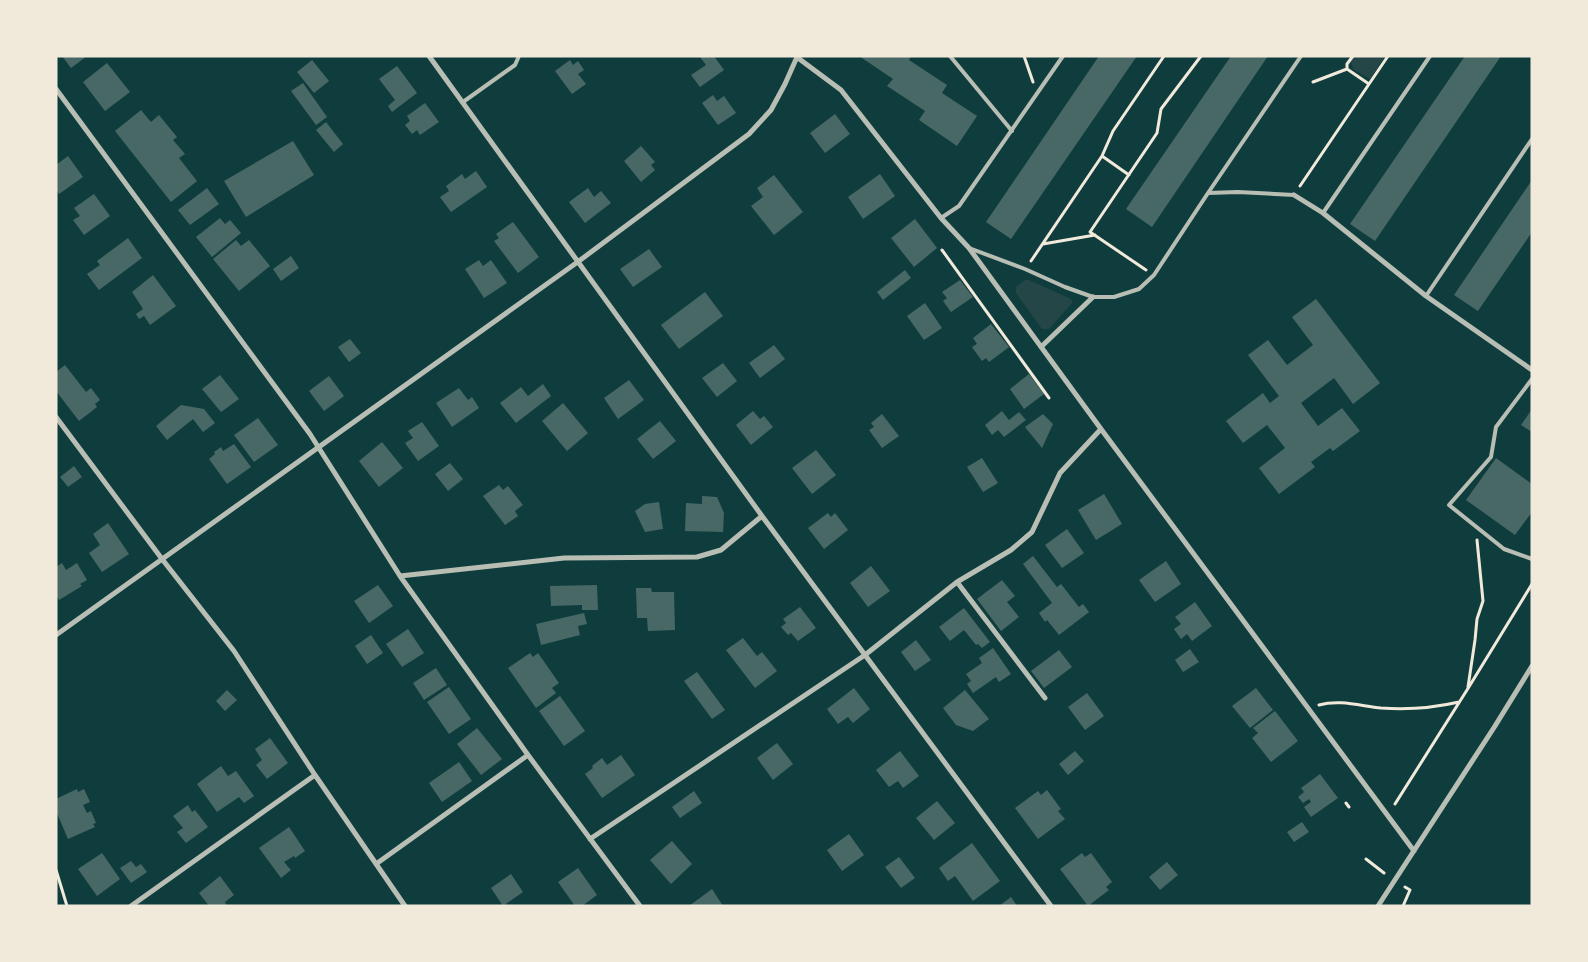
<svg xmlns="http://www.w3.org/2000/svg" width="1588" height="962" viewBox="0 0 1588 962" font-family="Merriweather,serif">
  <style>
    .green { fill: #244646 }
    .building { fill: #486865 }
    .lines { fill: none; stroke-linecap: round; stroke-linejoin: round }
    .path { stroke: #f1e9da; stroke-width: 3 }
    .service { stroke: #b8beb3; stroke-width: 4 }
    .minor { stroke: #b8beb3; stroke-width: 5 }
  </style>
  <rect width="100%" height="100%" fill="#0f3d3e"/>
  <path class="green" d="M1355,56H1385L1370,79L1353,69L1351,62Z
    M1025,280H1029L1071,299L1073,302L1049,329H1042L1016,293V287Z"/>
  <path class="building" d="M62,56H87L71,68Z
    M701,56H714L724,70L700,87L691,75L706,65L700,57Z
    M859,56H911L909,60L947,85L942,93L977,116L957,146L919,120L925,111L887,86L893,79Z
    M1099,56H1137L1011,239L986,222Z
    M1231,56H1268L1152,227L1126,209Z
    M1465,56H1501L1375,241L1350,224Z
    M312,60L329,81L314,93L297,72Z
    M570,60L573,65L578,61L584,70L578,74L586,84L572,94L555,71Z
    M107,63L130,92L105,111L83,82Z
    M397,66L417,93L392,112L388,106L395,100L379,79Z
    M303,83L327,117L316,125L291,91Z
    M713,95L717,101L724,96L736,113L718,125L702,103Z
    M425,103L439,122L420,135L417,130L412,134L405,125L410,121L407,116Z
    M141,110L151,122L159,115L177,137L173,140L185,154L179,158L197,181L171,202L115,131Z
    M835,114L850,134L825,153L810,133Z
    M326,122L343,144L334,152L316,130Z
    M293,141L314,175L246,217L224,181Z
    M641,146L655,162L651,165L655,170L641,182L624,161Z
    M68,156L83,177L59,194L56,190V165Z
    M476,171L487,187L451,212L440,197L449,191L446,186L462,174L465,179Z
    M880,174L895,196L863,219L848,197Z
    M774,175L803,212L774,235L751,206L763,197L757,188Z
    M1532,180V232L1478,311L1454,295Z
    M207,188L219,204L190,225L178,210Z
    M588,188L594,197L601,191L611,203L585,223L569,202Z
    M94,194L110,216L84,235L73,220L80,216L74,208Z
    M220,218L225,224L230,220L241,233L212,257L196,237Z
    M915,219L937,248L914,267L891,238Z
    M513,222L539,257L518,273L494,241L499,238L496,234Z
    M128,238L142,258L99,290L87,274L100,265L97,261Z
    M236,240L241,246L249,240L270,266L239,291L213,259Z
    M649,249L662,267L633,287L620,269Z
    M291,256L299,268L281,281L273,269Z
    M479,260L483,266L491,260L507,283L484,298L465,269Z
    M905,270L911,278L883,300L877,292Z
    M153,275L176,306L150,325L144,316L139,319L136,314L143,309L132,292Z
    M960,280L973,297L951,312L943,301L947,298L942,292Z
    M705,292L723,316L679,349L661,325Z
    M1316,299L1380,383L1353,404L1334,378L1301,403L1318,426L1342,408L1360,431L1333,451L1330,448L1311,462L1315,467L1279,494L1259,468L1285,448L1267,425L1243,443L1226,421L1263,393L1270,403L1279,396L1248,355L1268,340L1287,365L1313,345L1292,317Z
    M925,303L942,328L924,340L907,316Z
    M991,324L1009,347L989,362L986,358L982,361L972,347L977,344L973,338Z
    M350,339L361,353L349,362L338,347Z
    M774,345L785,359L760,378L749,363Z
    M723,363L737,381L717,397L702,378Z
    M65,365L86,392L91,388L100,400L95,404L97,407L79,421L56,391V372Z
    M1029,374L1044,394L1024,409L1010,389Z
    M220,375L239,399L221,412L202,389Z
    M329,376L344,396L324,411L309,391Z
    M629,380L644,400L618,419L604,398Z
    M543,384L551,396L516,423L500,403L521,387L528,396Z
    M459,388L468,400L472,397L479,408L452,427L436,403Z
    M563,403L588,433L567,451L542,421Z
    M181,405L204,409L215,423L203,432L193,419L167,440L156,426Z
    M1532,409V432L1521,425Z
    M753,411L760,419L764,416L773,427L751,445L736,425Z
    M1002,411L1009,420L1019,412L1026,420L1004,437L998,430L992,435L985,425Z
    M882,414L899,436L882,448L869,430L874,427L871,423Z
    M1043,414L1053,424L1042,448L1025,427Z
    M258,418L278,445L254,462L234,435Z
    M660,421L676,441L653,459L637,439Z
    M422,422L439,446L418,461L405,443L413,438L408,431Z
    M382,442L403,468L379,487L359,461Z
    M234,444L251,467L227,484L209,459L215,454L214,452L221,447L223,451Z
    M816,450L836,475L812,494L792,468Z
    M982,458L998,483L983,492L967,467Z
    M1496,458L1532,484V512L1515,535L1466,500Z
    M450,463L463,479L448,491L435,474Z
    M74,466L82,477L68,487L60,477Z
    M499,485L503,490L508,486L523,505L515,511L518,516L505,525L483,496Z
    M1104,494L1122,524L1096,540L1078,510Z
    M702,496L717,497L724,513L723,532L685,531L686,503L702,504Z
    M659,502L663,529L645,532L635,511L645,504Z
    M828,513L831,517L835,513L848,530L824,549L808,528Z
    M108,523L129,554L102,572L89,553L100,545L93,534Z
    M1067,529L1084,553L1062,568L1045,545Z
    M1033,556L1057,587L1061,584L1079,607L1083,604L1089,612L1059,635L1047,620L1045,622L1039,613L1052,603L1023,564Z
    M1166,561L1181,584L1155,602L1139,580Z
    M62,563L66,570L77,563L87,580L80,584L82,586L59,600L56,595V567Z
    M871,566L890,591L868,607L850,583Z
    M1002,580L1015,596L1007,602L1019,617L1001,631L977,599Z
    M378,585L393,606L369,623L354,601Z
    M597,585L598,610H582V605L551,606L550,586Z
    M636,588H651L652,592H674L675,630L648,631L647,618H637Z
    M1195,602L1212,626L1192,641L1187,634L1181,639L1174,629L1181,624L1175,617Z
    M800,607L816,628L798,641L791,633L788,635L781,627L786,623L783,619Z
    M964,608L990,642L982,648L978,644L976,645L964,630L950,641L939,627Z
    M584,613L587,624L578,626L580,635L541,645L536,624Z
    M408,629L424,653L402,667L386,644Z
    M371,635L383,653L367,664L355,646Z
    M743,638L757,656L762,652L777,671L755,688L726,650Z
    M916,640L931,660L915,671L901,652Z
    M993,648L1011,674L999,682L996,677L973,693L967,684L971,681L966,674L982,663L979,658Z
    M1190,649L1199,662L1183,672L1175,660Z
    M1059,650L1072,667L1044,688L1031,671Z
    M530,653L533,657L538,653L559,683L552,688L556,693L536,708L508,668Z
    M436,668L447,685L424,700L413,683Z
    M697,672L725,710L712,719L684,681Z
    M449,687L471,719L449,734L427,702Z
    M854,688L870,709L853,723L848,717L838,724L827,709Z
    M1256,688L1273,710L1250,728L1232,706Z
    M227,690L237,700L225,711L216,701Z
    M965,690L989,719L973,731L956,725L943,708Z
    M1087,693L1104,716L1085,730L1068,707Z
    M560,696L585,731L564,746L539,711Z
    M1275,711L1298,741L1271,762L1252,738L1258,733L1253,728Z
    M477,728L502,759L481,775L457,744Z
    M270,738L288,763L267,779L256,765L262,760L255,749Z
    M777,743L793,764L773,780L757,758Z
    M900,751L919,776L903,788L898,781L889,787L876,770Z
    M1075,751L1084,761L1068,775L1059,764Z
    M621,755L635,775L602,798L585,774L593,768L592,766L602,758L607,765Z
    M459,762L472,781L442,802L429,783Z
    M221,766L228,776L236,771L254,796L244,803L239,797L217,812L197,784Z
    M1320,774L1338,798L1311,817L1304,807L1311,802L1309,799L1303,803L1298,797L1304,792L1301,788Z
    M77,789L78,792L84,789L90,802L83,805L87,813L91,811L96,823L93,824L95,827L68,839L56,811V799Z
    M1047,790L1061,809L1058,811L1065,819L1038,839L1015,808L1038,791L1041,795Z
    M694,791L702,803L680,818L672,807Z
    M937,801L955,823L934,840L916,818Z
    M188,805L192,812L195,810L208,827L186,843L177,832L183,828L173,816Z
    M1302,822L1309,832L1294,842L1287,832Z
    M289,827L305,851L295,858L294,856L284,862L291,870L281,878L259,848Z
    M849,834L864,855L842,871L827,850Z
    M672,841L692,864L671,884L650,860Z
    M972,843L1000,881L973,901L955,876L948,881L939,868Z
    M102,853L120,879L97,896L78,869Z
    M1082,853L1085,857L1091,853L1112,882L1106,887L1109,890L1088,906L1060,869Z
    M899,857L915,878L901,888L885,867Z
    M131,861L136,867L141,864L147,872L131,883L120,868Z
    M1167,862L1178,875L1160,890L1149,877Z
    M578,868L597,895L582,906H575L558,882Z
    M511,874L523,892L503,906L491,888Z
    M220,876L234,895L225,902L227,906H209L199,893Z
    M712,889L723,906H689Z
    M1011,897L1017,906H999Z"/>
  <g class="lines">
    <path class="path" d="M1024,56L1033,82
      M1347,69L1369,84
      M1347,69V64L1353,56
      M1313,82L1347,69
      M1102,156L1129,175
      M1300,186L1388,56
      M1043,244L1095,235
      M942,250L1049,398
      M1031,261L1102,156L1113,131L1164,56
      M1146,270L1090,232L1157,133L1161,109L1201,56
      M1468,687L1475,640L1477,619L1483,601L1477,540
      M1319,705C1339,699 1361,706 1381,708C1408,710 1433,708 1459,702
      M1346,803L1349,807
      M1395,804L1467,690L1532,584
      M1366,859L1384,873
      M56,870L67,906
      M1403,906L1410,890L1405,887"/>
    <path class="service" d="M950,56L1012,131
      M463,102L515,65L519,56
      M1208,193L1301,56
      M1323,213L1430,56
      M941,218L959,206L1063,56
      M969,248L1025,269L1065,287L1093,297H1114L1139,289L1154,275L1208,193L1238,192L1294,195
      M1426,296L1532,139
      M1532,379L1496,427L1491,457L1449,505L1504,549L1532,559"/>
    <path class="minor" d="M429,56L762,516L1051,906
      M798,58L841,90L941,218L969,248L1101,429L1414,851
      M56,89L310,434L400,576L528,755L640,906
      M1294,195L1323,213L1426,296L1532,370
      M1041,347L1093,297
      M56,417L162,559L234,651L315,775L405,906
      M400,576L564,558L697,557L721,550L762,516
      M957,582L1045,698
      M56,635L579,261L749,134L771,110L785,84L797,57
      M590,839L865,655L957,582L1011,550L1032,532L1060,473L1101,429
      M376,864L528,755
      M131,906L315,775
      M1378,906L1495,726L1532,666"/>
  </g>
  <rect width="1588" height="962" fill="none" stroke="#f1e9da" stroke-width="115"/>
</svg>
